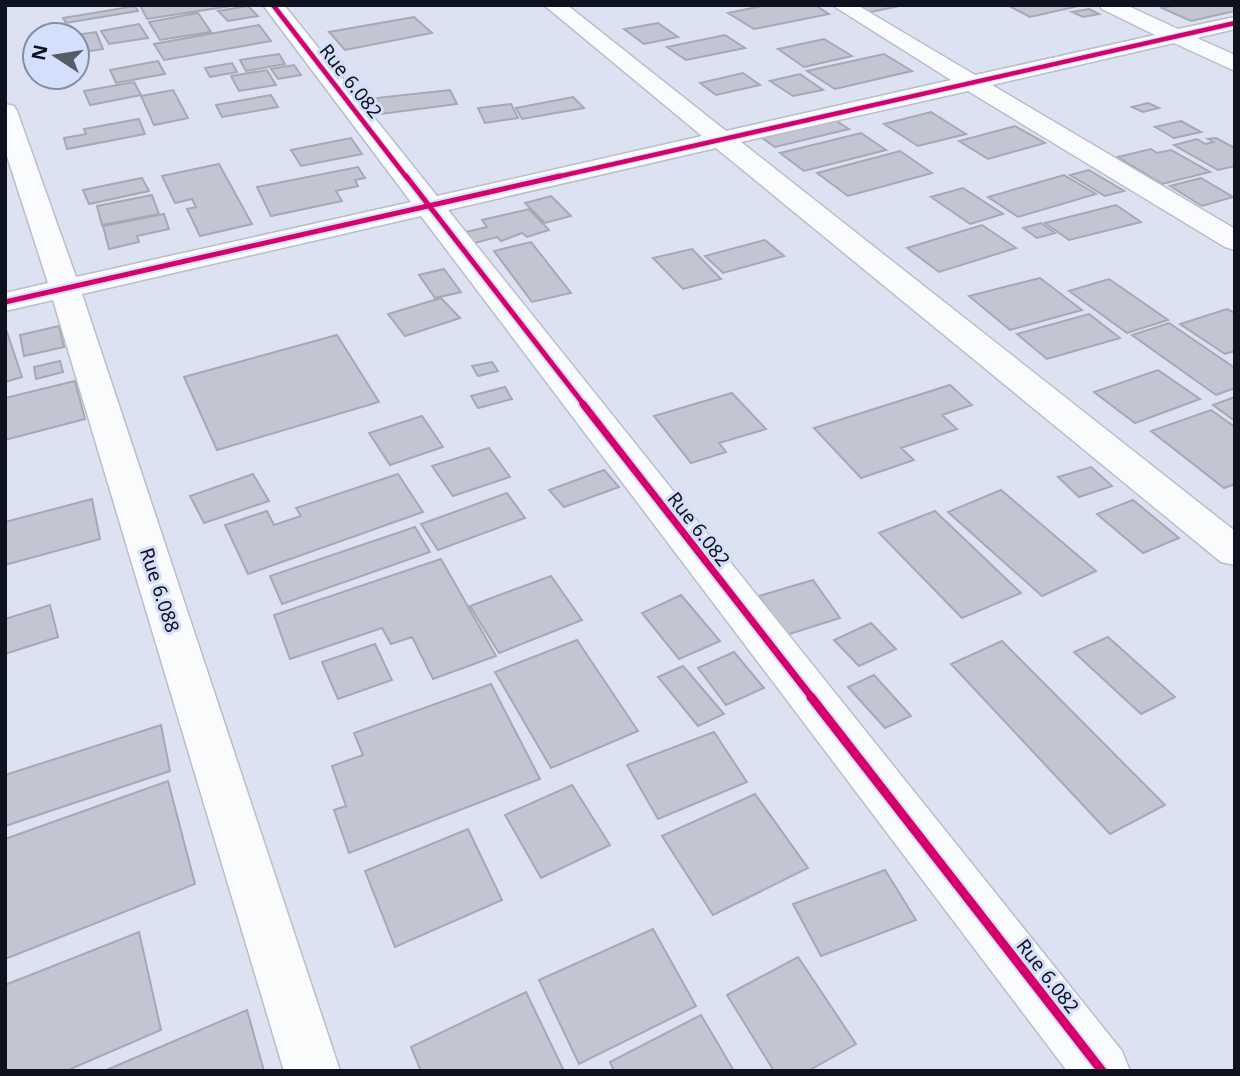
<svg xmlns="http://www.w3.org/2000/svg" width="1240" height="1076" viewBox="0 0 1240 1076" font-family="'Noto Sans',sans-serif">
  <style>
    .building { fill: #c3c5d3; stroke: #a6a8b6; stroke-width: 2 }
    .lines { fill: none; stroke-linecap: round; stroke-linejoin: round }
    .street-casing { stroke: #babecb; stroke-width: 3 }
    .street { fill: #fafbfd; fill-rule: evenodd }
    .cycleway-far3-casing { stroke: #d3dffb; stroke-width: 7 }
    .cycleway-far2-casing { stroke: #d3dffb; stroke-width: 9 }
    .cycleway-far1-casing { stroke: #d3dffb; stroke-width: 11 }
    .cycleway-casing { stroke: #d3dffb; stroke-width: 13 }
    .cycleway-far3 { stroke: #d6006c; stroke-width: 4.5 }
    .cycleway-far2 { stroke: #d6006c; stroke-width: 5 }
    .cycleway-far1 { stroke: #d6006c; stroke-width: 7 }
    .cycleway { stroke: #d6006c; stroke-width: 9 }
    .labels { text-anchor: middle; stroke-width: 6; stroke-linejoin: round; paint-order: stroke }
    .street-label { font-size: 19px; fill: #0e121e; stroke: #d3dffb }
  </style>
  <rect width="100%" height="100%" fill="#dce2f2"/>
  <path class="building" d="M140,5H230L231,6L147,19Z
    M766,5H815L829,14L754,29L728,13Z
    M852,5H904L866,13Z
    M1077,5L1079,6L1030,17L1009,6Z
    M1175,5H1235V11L1191,21L1162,8Z
    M135,6L138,11L66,23L63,18Z
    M248,6L258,16L228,21L218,11Z
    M1089,9L1099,14L1083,17L1072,12Z
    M198,13L211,32L160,40L149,22Z
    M414,17L432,33L345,50L329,32Z
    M658,23L678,37L644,44L624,29Z
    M139,24L148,38L109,44L101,31Z
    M259,25L271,41L164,60L154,44Z
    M96,32L103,49L77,53L75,35Z
    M725,35L745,48L686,60L667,47Z
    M824,39L852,56L804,67L778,49Z
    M279,54L285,64L246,71L240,60Z
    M884,54L912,71L835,89L807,71Z
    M158,61L165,74L116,83L110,70Z
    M232,63L237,72L210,77L205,68Z
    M294,65L301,75L278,79L271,69Z
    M267,70L276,85L239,91L231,76Z
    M743,73L760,85L716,95L700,83Z
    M800,74L823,90L793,96L770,81Z
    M134,82L141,95L90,105L84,91Z
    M173,90L188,118L154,125L141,96Z
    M450,90L457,104L381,114L376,98Z
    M271,95L278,107L222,117L216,105Z
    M573,97L584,108L522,119L516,108Z
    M1148,103L1159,108L1143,112L1132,107Z
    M511,104L518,118L485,123L478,108Z
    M931,112L966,134L918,146L884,124Z
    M139,119L145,134L67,149L64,138L86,134L84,129Z
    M835,120L849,129L775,147L762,138Z
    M1181,121L1201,132L1174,138L1155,127Z
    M1015,126L1045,143L988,159L959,141Z
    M861,133L886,150L804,171L780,153Z
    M351,138L362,154L301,166L291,150Z
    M1216,138L1235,148V166L1218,170L1174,145L1197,139L1205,144L1213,142L1208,139Z
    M1151,149L1157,153L1171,150L1210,172L1162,184L1118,157Z
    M900,151L932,173L848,196L817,173Z
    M219,164L252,224L200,236L187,209L196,207L192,199L175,203L162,176Z
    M358,167L365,178L355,180L358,186L336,191L342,201L271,216L257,187Z
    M1089,170L1124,191L1105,196L1070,175Z
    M1064,175L1096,194L1018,217L988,197Z
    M142,178L149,191L89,204L83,190Z
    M1201,178L1233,197L1202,206L1170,186Z
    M963,188L1003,214L970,224L931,197Z
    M152,195L159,214L102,225L97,206Z
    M551,196L571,216L545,223L525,203Z
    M1116,205L1141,222L1069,240L1045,223Z
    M529,209L549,230L527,237L522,233L501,241L497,237L471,244L457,234L487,227L482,220Z
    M164,214L169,229L137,236L139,242L109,249L103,226Z
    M1041,223L1055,233L1037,238L1023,228Z
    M982,225L1016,248L939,272L907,248Z
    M765,240L784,256L723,273L705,256Z
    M531,242L571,293L532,302L494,251Z
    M692,249L721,279L683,289L653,258Z
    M444,269L461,292L435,298L419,275Z
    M1040,278L1082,310L1010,330L969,296Z
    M1109,279L1168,320L1127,333L1069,291Z
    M441,298L460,318L405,336L388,314Z
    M1227,309L1235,313V351L1225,354L1180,324Z
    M1089,314L1120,338L1047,359L1017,334Z
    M1169,323L1235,368V388L1216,395L1132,335Z
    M59,326L64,347L24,356L20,335Z
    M7,332L22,377L5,382V333Z
    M337,335L379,402L217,450L184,377Z
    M60,361L63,372L36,379L34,367Z
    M492,362L498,371L478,376L472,366Z
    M1158,370L1200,399L1135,423L1094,392Z
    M75,381L85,419L5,440V398Z
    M950,385L972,405L942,415L957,429L901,448L914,460L861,478L814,428Z
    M505,387L512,399L478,408L471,396Z
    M732,393L766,429L719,443L726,452L691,463L654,416Z
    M1235,397V421L1213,405Z
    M1211,410L1235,427V484L1224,488L1151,431Z
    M422,416L443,447L390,465L369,433Z
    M489,448L510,477L453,496L432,466Z
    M1091,467L1112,486L1079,497L1058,477Z
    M604,470L619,487L564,507L549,490Z
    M253,474L269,501L204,523L190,496Z
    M398,474L423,512L248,574L225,525L267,511L274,525L301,516L296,508Z
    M1001,490L1096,571L1042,596L948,512Z
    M507,493L525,518L438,550L421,524Z
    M92,499L100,539L5,565V522Z
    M1133,500L1179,538L1143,553L1097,514Z
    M935,511L1021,593L962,618L879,533Z
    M415,527L430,552L282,604L270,576Z
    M441,559L496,656L433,679L412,637L391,644L382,628L290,659L274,615Z
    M551,576L582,620L499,653L470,606Z
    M813,580L840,618L786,635L759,596Z
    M681,595L720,641L679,659L642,613Z
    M50,605L58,637L5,654V619Z
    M871,623L896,649L859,666L834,640Z
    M1108,637L1175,697L1141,714L1074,652Z
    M577,640L638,731L551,768L495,672Z
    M1002,641L1165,805L1110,834L951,664Z
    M375,644L392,680L338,699L322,662Z
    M734,652L764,688L726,705L698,668Z
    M683,666L724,714L698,726L658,677Z
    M874,675L911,716L885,728L848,687Z
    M491,684L540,779L349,853L334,810L346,806L332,766L363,755L354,733Z
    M161,725L170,771L5,826V775Z
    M714,732L747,782L658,819L627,765Z
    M168,781L195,884L5,959V839Z
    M572,785L610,845L541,878L505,815Z
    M755,794L808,868L713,915L662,836Z
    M468,829L502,900L395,947L365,871Z
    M885,870L916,920L821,956L793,904Z
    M653,929L696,1006L579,1064L539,980Z
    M139,932L161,1030L66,1071H5V985Z
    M798,957L856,1044L808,1071H774L727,995Z
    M526,992L564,1071H421L411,1047Z
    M247,1010L264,1071H104Z
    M701,1015L734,1071H614L610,1062Z"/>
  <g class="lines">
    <defs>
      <path id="street" d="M263,5H284L437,196L702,136L544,5H567L726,131L951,80L832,5H857L975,75L1155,35L1102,9L1099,5H1126L1178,29L1235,17V29L1197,38L1235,55V71L1174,43L992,85L1235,229V250L1225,247L968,91L741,142L1235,531V565L1221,562L716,148L448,210L1122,1051L1130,1071H1067L421,216L82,294L340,1071H284L53,300L5,311V293L48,283L5,150V104L14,106L17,111L76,277L411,202Z"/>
    </defs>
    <use href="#street" class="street-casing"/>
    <use href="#street" class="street"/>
    <defs>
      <path id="cycleway-far3" d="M273,5L407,178
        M552,178L1235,23"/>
      <path id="cycleway-far2" d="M406,176L585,406
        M5,302L560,176"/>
      <path id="cycleway-far1" d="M583,404L813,699"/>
      <path id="cycleway" d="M811,697L1102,1071"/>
    </defs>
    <use href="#cycleway-far3" class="cycleway-far3-casing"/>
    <use href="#cycleway-far2" class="cycleway-far2-casing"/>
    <use href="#cycleway-far1" class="cycleway-far1-casing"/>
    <use href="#cycleway" class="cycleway-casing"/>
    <use href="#cycleway-far3" class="cycleway-far3"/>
    <use href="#cycleway-far2" class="cycleway-far2"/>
    <use href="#cycleway-far1" class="cycleway-far1"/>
    <use href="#cycleway" class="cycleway"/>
  </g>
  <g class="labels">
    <g class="street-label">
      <text transform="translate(351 81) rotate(52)" y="7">Rue 6.082</text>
      <text transform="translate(699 529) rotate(52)" y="7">Rue 6.082</text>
      <text transform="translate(160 590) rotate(72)" y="7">Rue 6.088</text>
      <text transform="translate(1048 976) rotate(52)" y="7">Rue 6.082</text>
    </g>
  </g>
  <rect width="1240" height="1076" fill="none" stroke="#0e121e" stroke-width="14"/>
  <g transform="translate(56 56) rotate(282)"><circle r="33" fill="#d3dffb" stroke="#848da3" stroke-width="2"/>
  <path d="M0-5L12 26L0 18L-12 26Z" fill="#565b68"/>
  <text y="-10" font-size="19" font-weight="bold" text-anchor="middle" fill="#0e121e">N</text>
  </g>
</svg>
